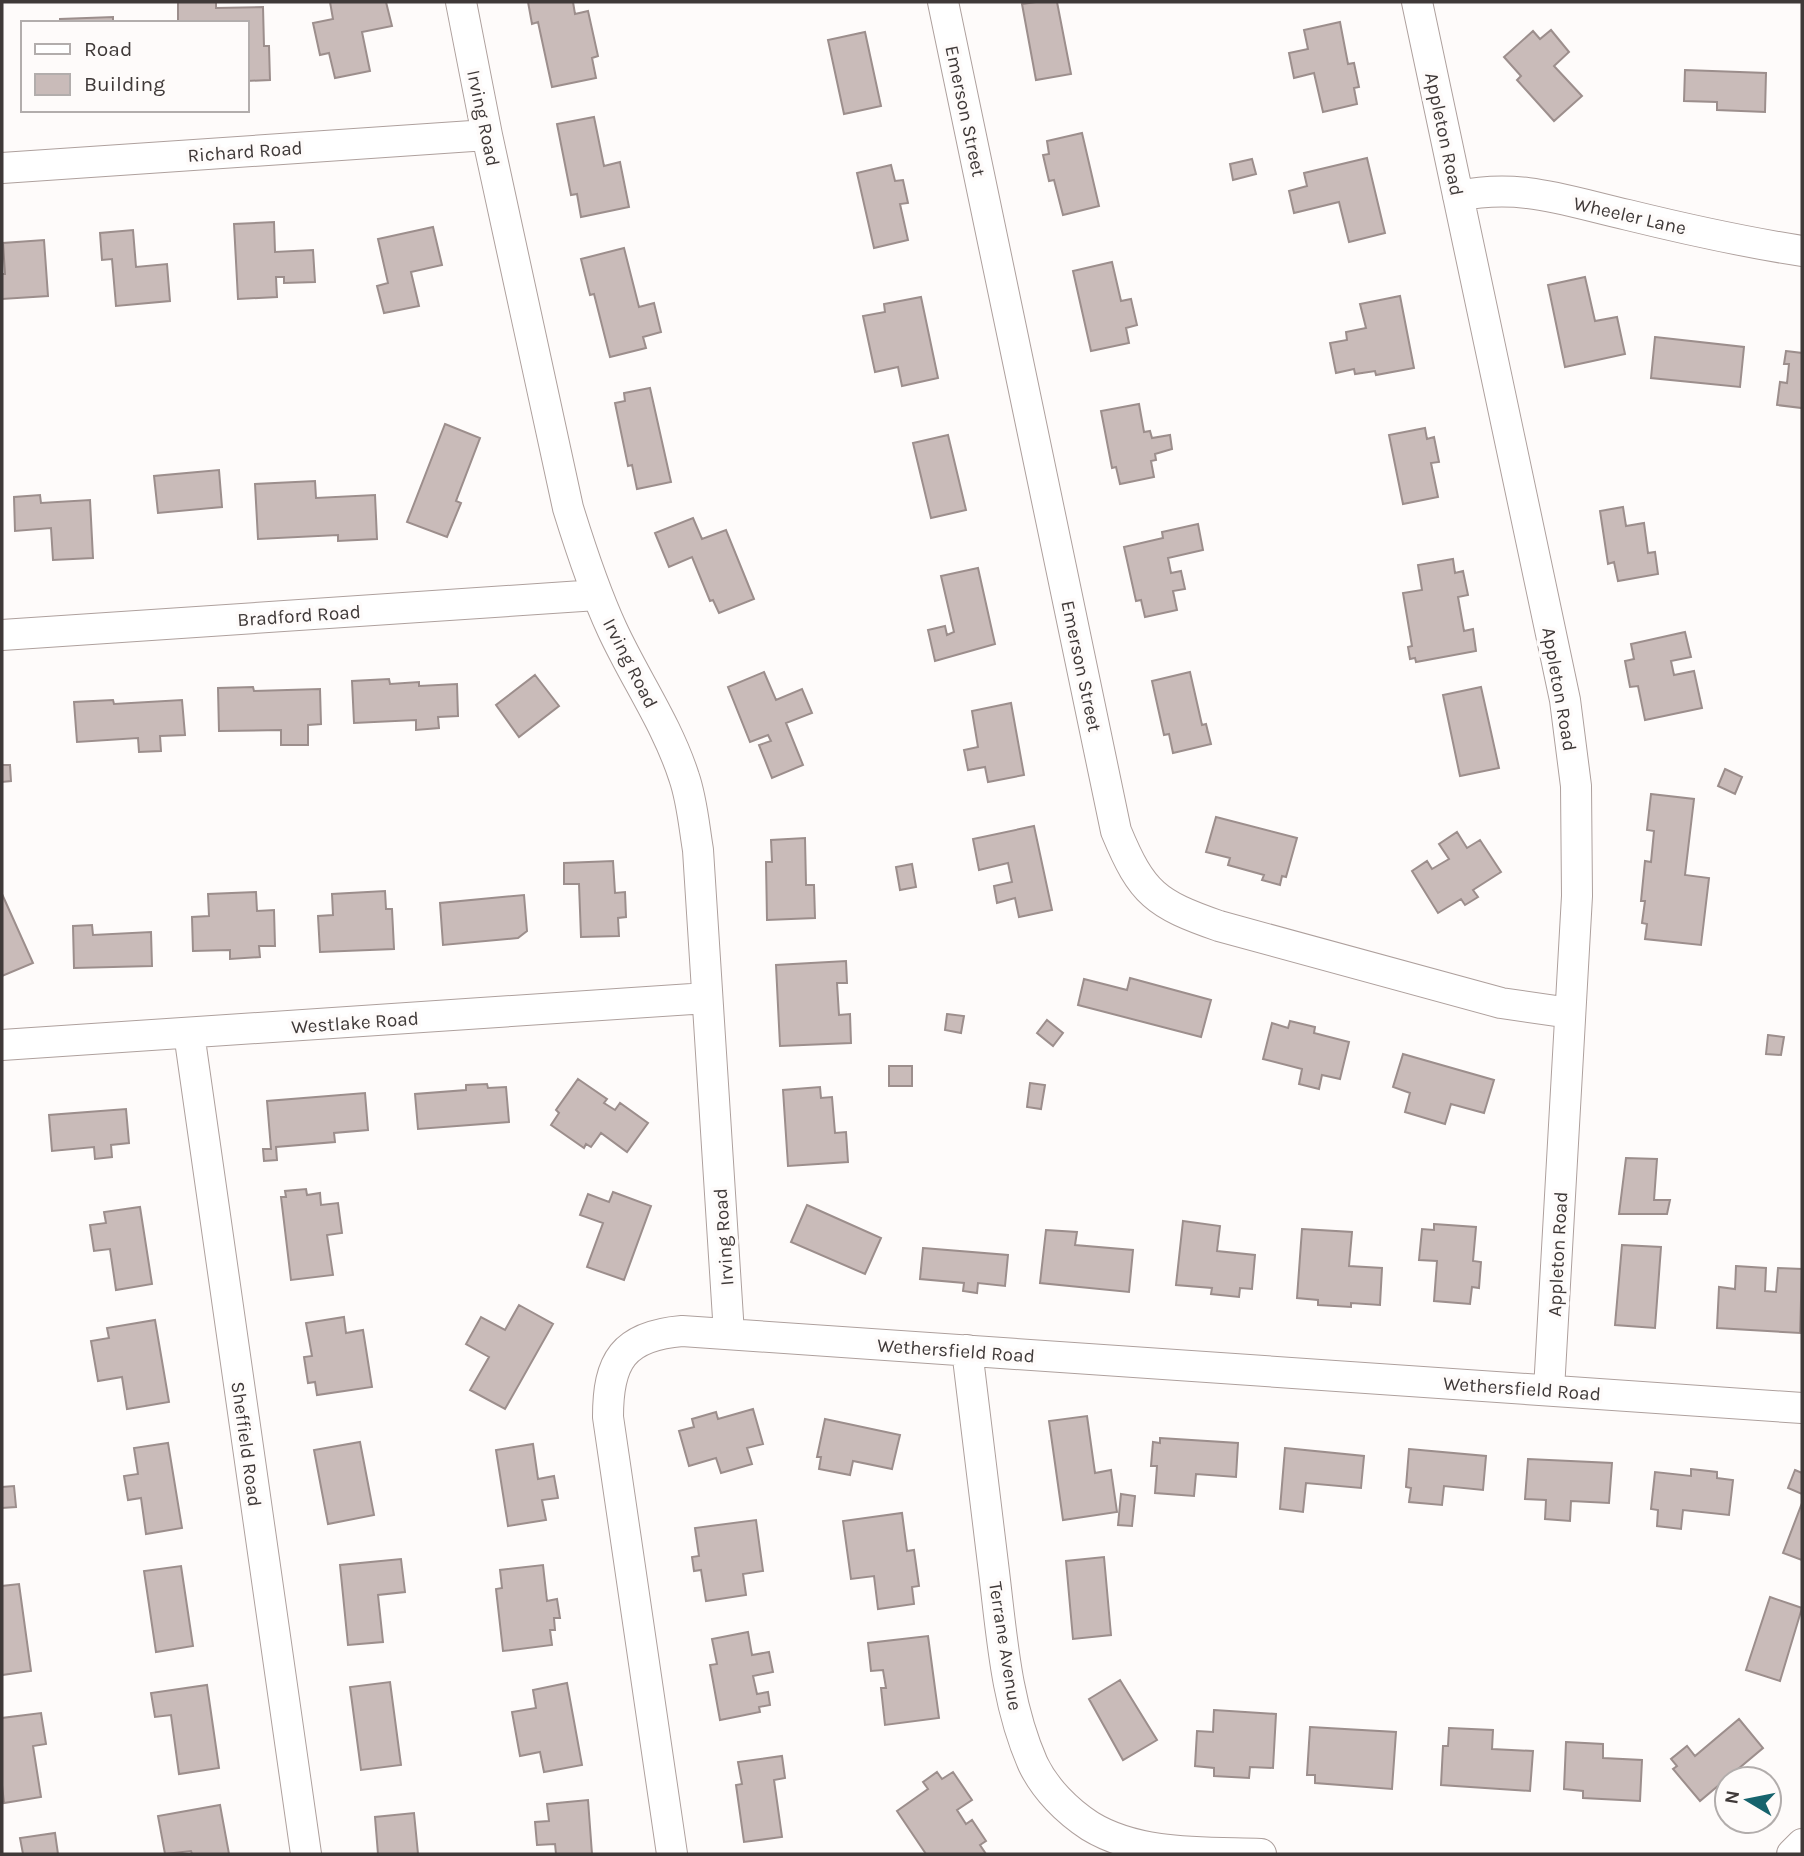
<svg xmlns="http://www.w3.org/2000/svg" width="1804" height="1856" viewBox="0 0 1804 1856" font-family="Karla,sans-serif">
  <style>
    .building { fill: #c9bbb9; stroke: #9c8e8c; stroke-width: 2 }
    .lines { fill: none; stroke-linecap: round; stroke-linejoin: round }
    .minor-casing { stroke: #aea09d; stroke-width: 32 }
    .minor { stroke: #fff; stroke-width: 30 }
    .labels { text-anchor: middle; stroke-width: 7; stroke-linejoin: round; paint-order: stroke }
    .street-label { font-size: 19px; fill: #3f3938; stroke: #fefbfa }
  </style>
  <rect width="100%" height="100%" fill="#fefbfa"/>
  <path class="building" d="M178,2H216V8L263,7L264,46H269L270,80L247,81V23H178Z
    M330,2H386L392,26L362,32L370,71L335,78L329,53L320,55L313,23L333,19Z
    M528,2H573L575,14L588,11L598,56L592,58L596,78L552,87L538,22L532,24Z
    M1036,2H1057L1071,74L1036,80L1022,4Z
    M113,17V23H60V19Z
    M1340,22L1348,64L1354,63L1359,87L1354,88L1357,104L1323,112L1314,73L1294,78L1289,53L1308,49L1304,30Z
    M1551,30L1569,52L1554,66L1582,96L1554,121L1517,80L1521,76L1504,57L1533,31L1540,39Z
    M865,32L881,106L844,114L828,40Z
    M1685,70L1766,73L1765,112L1717,110V102L1684,101Z
    M594,117L604,166L620,162L629,207L581,217L577,194L571,195L557,124Z
    M1082,133L1099,206L1063,215L1054,180L1049,181L1043,155L1049,154L1047,141Z
    M1367,158L1385,233L1349,242L1339,202L1294,213L1289,191L1307,186L1304,173Z
    M1252,159L1256,174L1233,180L1230,164Z
    M891,165L895,181L903,180L908,203L900,204L908,240L874,248L857,173Z
    M274,222L275,252L313,250L315,282L284,283V277H276L277,297L238,299L234,224Z
    M433,227L442,265L411,272L419,306L384,313L377,286L388,283L378,239Z
    M133,230L136,267L167,264L170,301L116,306L112,259L102,260L100,233Z
    M44,240L48,296L2,299V274H5L3,243Z
    M624,248L639,307L654,303L661,332L643,337L646,348L610,357L594,294L590,295L581,259Z
    M1112,262L1121,301L1131,299L1137,325L1126,328L1129,343L1091,351L1073,271Z
    M1585,277L1595,321L1617,317L1625,354L1565,367L1548,285Z
    M1400,296L1414,368L1376,375L1375,371L1355,374L1354,369L1336,373L1330,343L1347,340L1346,332L1366,328L1360,304Z
    M921,297L938,378L902,386L898,367L875,372L863,316L885,312L884,304Z
    M1655,337L1744,347L1740,387L1651,378Z
    M1786,351L1802,353V408L1777,405L1780,382L1787,383L1789,364H1784Z
    M650,388L671,482L637,489L632,465L628,466L615,403L625,401L624,393Z
    M1139,404L1144,432L1150,431L1152,438L1170,435L1172,449L1155,454L1156,460L1151,461L1154,477L1120,484L1116,467L1112,468L1101,411Z
    M445,424L480,438L456,501L461,503L447,537L407,522Z
    M1425,428L1427,439L1434,437L1439,462L1431,463L1438,497L1403,504L1389,435Z
    M948,435L966,510L931,518L913,443Z
    M219,470L222,507L158,513L154,476Z
    M315,481L316,498L375,495L377,539L338,541V535L258,539L255,484Z
    M40,495L41,503L90,500L93,558L53,560L51,528L15,531L14,497Z
    M1623,507L1626,526L1644,523L1648,553L1655,552L1658,574L1618,581L1614,562L1608,564L1600,511Z
    M693,518L702,539L726,530L754,599L719,613L713,600L710,601L692,557L669,567L655,533Z
    M1198,524L1203,550L1168,558L1171,573L1181,571L1185,589L1173,591L1177,610L1145,617L1141,600L1136,601L1124,547L1163,538L1162,532Z
    M1453,559L1455,573L1463,571L1468,595L1458,597L1464,631L1473,629L1476,651L1416,662L1415,658L1410,659L1408,647L1412,646L1403,593L1422,590L1418,565Z
    M978,568L995,644L935,661L928,630L945,626L947,635L954,632L941,576Z
    M1685,632L1691,657L1671,661L1674,675L1694,671L1702,708L1645,720L1638,686L1630,687L1625,661L1634,659L1631,644Z
    M764,672L776,700L802,689L812,713L786,723L803,765L772,778L759,745L771,741L768,735L750,742L728,687Z
    M1190,672L1202,725L1206,724L1211,744L1173,753L1169,734L1164,735L1152,681Z
    M535,675L559,706L519,737L496,705Z
    M389,679L390,684L419,682V686L457,684L458,716L438,717L439,728L416,730V720L354,723L352,681Z
    M253,687L254,691L320,689L321,724L308,725V745H281V730L219,731L218,688Z
    M1481,687L1499,768L1460,776L1443,695Z
    M113,700L114,704L182,700L185,735L160,736L161,751L139,752L138,738L77,742L74,702Z
    M1011,703L1024,775L988,782L985,767L968,770L964,750L978,747L972,711Z
    M2,765H10L11,781L2,782Z
    M1725,769L1742,777L1735,794L1718,786Z
    M1651,794L1694,799L1685,875L1709,878L1701,945L1645,939L1647,924L1642,923L1645,901H1641L1645,861L1651,862L1654,831L1647,830Z
    M1216,817L1297,838L1286,877L1282,876L1280,885L1262,880L1264,875L1228,865L1230,858L1206,852Z
    M1034,826L1052,910L1019,917L1015,898L997,903L994,886L1012,882L1008,863L979,870L973,839Z
    M1457,832L1467,848L1480,840L1501,872L1473,890L1478,897L1465,905L1461,899L1438,913L1412,871L1427,861L1432,869L1449,859L1439,844Z
    M805,838L806,885H814L815,918L767,920L766,862H772L771,840Z
    M613,861L615,893L625,892L626,917L618,918L619,936L581,937L579,884H564V863Z
    M912,864L916,887L900,890L896,867Z
    M385,891L386,909H392L394,949L320,952L318,916L333,915L332,894Z
    M256,892L257,911L274,910L275,946H259L260,957L230,959V950L193,951L192,917L209,916L208,894Z
    M2,894L33,963L2,976Z
    M524,895L527,931L518,938L443,945L440,903Z
    M92,925L93,935L151,932L152,966L74,968L73,926Z
    M846,961L847,983H837L839,1015L850,1014L851,1043L780,1046L776,965Z
    M1130,978L1211,1000L1201,1037L1078,1005L1084,979L1127,990Z
    M947,1014L964,1016L961,1033L945,1030Z
    M1047,1020L1063,1033L1053,1046L1037,1033Z
    M1290,1021L1315,1027L1314,1033L1349,1042L1340,1079L1322,1075L1319,1089L1299,1084L1302,1069L1263,1059L1272,1023L1288,1028Z
    M1768,1035L1784,1037L1781,1055L1766,1054Z
    M1403,1054L1494,1080L1484,1113L1451,1104L1445,1124L1405,1112L1410,1093L1393,1087Z
    M889,1066H912V1086H889Z
    M578,1079L607,1099L604,1103L615,1110L620,1103L648,1123L627,1152L601,1133L591,1147L586,1144L584,1148L551,1125L559,1113L556,1110Z
    M1030,1083L1045,1085L1041,1109L1027,1107Z
    M487,1084L488,1088L506,1087L509,1122L418,1129L415,1094L466,1090V1085Z
    M820,1087L821,1098L832,1097L835,1133L846,1132L848,1162L788,1166L783,1090Z
    M365,1093L368,1130L334,1133L335,1142L276,1147L277,1160L264,1161L263,1149H271L267,1101Z
    M126,1109L129,1143L111,1145L112,1157L95,1159L94,1147L52,1151L49,1115Z
    M1626,1158L1657,1159L1654,1200H1670L1667,1214H1619Z
    M306,1189L307,1195L320,1193L321,1205L338,1203L342,1233L327,1235L333,1275L291,1280L281,1197H286L285,1191Z
    M613,1192L651,1206L624,1280L587,1267L603,1223L580,1215L588,1194L609,1202Z
    M807,1205L881,1238L865,1274L791,1242Z
    M140,1207L152,1284L116,1290L110,1249L94,1251L90,1225L106,1223L104,1212Z
    M1183,1221L1220,1226L1217,1251L1255,1255L1252,1289L1240,1288L1239,1297L1211,1294L1212,1288L1176,1285Z
    M1434,1224L1476,1227L1473,1261L1481,1262L1479,1288L1472,1287L1470,1304L1434,1301L1437,1261L1419,1260L1422,1229L1434,1230Z
    M1302,1229L1352,1232L1349,1266L1382,1268L1380,1305L1351,1303V1307L1318,1305V1300L1297,1298Z
    M1046,1230L1077,1232L1075,1245L1133,1250L1129,1292L1040,1283Z
    M1622,1245L1661,1247L1655,1328L1615,1325Z
    M923,1248L1008,1255L1005,1286L978,1283L977,1293L963,1291L964,1283L920,1279Z
    M1736,1266L1766,1268L1765,1291L1776,1292L1778,1268L1802,1269L1800,1333L1717,1328L1719,1287L1735,1289Z
    M519,1305L553,1324L505,1409L470,1390L489,1357L466,1344L481,1317L505,1330Z
    M344,1317L346,1333L363,1330L372,1387L317,1395L315,1382L308,1383L304,1357L312,1356L306,1323Z
    M155,1320L169,1402L127,1409L122,1377L98,1381L91,1341L109,1338L107,1328Z
    M753,1409L763,1444L747,1448L752,1464L721,1473L716,1458L689,1466L679,1431L694,1427L692,1419L716,1412L718,1419Z
    M1087,1416L1095,1473L1111,1470L1117,1512L1063,1520L1049,1421Z
    M825,1419L900,1435L892,1469L853,1461L850,1475L819,1469L821,1457H817Z
    M1160,1438L1238,1443L1236,1477L1196,1474L1194,1496L1155,1493L1157,1466H1151L1153,1442L1160,1443Z
    M360,1442L374,1515L328,1524L314,1450Z
    M168,1443L182,1528L146,1534L141,1498L128,1500L124,1476L138,1474L134,1448Z
    M533,1444L538,1479L554,1476L558,1498L542,1500L546,1520L508,1526L496,1450Z
    M1285,1448L1364,1456L1361,1488L1306,1483L1303,1512L1280,1509Z
    M1409,1449L1486,1456L1483,1490L1444,1486L1442,1505L1409,1502L1411,1488L1406,1487Z
    M1528,1459L1612,1463L1609,1503L1571,1501L1570,1521L1545,1519L1546,1500L1525,1499Z
    M1691,1469L1717,1472V1478L1733,1480L1729,1515L1683,1510L1681,1529L1657,1526L1658,1510L1651,1509L1655,1472L1691,1476Z
    M1795,1470L1802,1473V1494L1788,1488Z
    M14,1486L16,1507L2,1508V1487Z
    M1121,1494L1135,1496L1132,1526L1118,1525Z
    M1802,1503V1560L1783,1553Z
    M902,1513L907,1551L914,1550L919,1586L912,1587L914,1604L878,1609L874,1576L851,1579L843,1521Z
    M756,1520L763,1571L743,1574L746,1595L706,1601L701,1570L694,1571L692,1557L699,1556L695,1528Z
    M1104,1557L1111,1635L1073,1639L1066,1561Z
    M401,1559L405,1592L378,1595L383,1642L348,1645L340,1565Z
    M543,1565L547,1601L557,1599L560,1618H554L555,1630H550L552,1645L503,1651L496,1589L502,1588L500,1570Z
    M181,1566L193,1646L156,1652L144,1571Z
    M19,1584L31,1671L2,1675V1586Z
    M1770,1597L1802,1608L1780,1681L1746,1670Z
    M748,1632L752,1655L769,1652L773,1672L753,1676L757,1694L768,1692L770,1705L759,1707L760,1712L720,1720L710,1665L717,1664L712,1639Z
    M928,1636L939,1718L885,1725L881,1688H886L883,1670L871,1671L868,1643Z
    M1120,1680L1157,1740L1123,1760L1089,1699Z
    M390,1682L401,1765L361,1770L350,1687Z
    M567,1683L582,1765L544,1772L540,1752L520,1756L512,1712L536,1708L533,1690Z
    M207,1685L219,1768L179,1774L171,1715L155,1717L151,1693Z
    M1214,1710L1276,1714L1273,1768L1250,1767L1249,1778L1214,1776V1768L1195,1766L1197,1731L1213,1732Z
    M41,1713L46,1744L33,1746L41,1797L4,1803L2,1785V1718Z
    M1739,1719L1763,1748L1700,1801L1673,1769L1677,1766L1671,1759L1687,1746L1695,1756Z
    M1310,1727L1396,1732L1392,1789L1315,1783V1775H1307Z
    M1449,1728L1493,1730L1492,1749L1533,1751L1530,1791L1441,1785L1443,1746H1448Z
    M1566,1742L1603,1744V1758L1642,1760L1640,1801L1583,1798V1791L1564,1789Z
    M782,1756L785,1778L774,1780L782,1837L744,1842L736,1785L742,1784L738,1762Z
    M937,1772L942,1779L953,1772L972,1800L957,1810L966,1824L972,1820L986,1841L980,1845L986,1854H926L897,1811L928,1789L923,1782Z
    M588,1800L592,1854H556L555,1844L537,1845L535,1822L549,1821L547,1804Z
    M220,1805L229,1854H192L191,1851L165,1854L158,1816Z
    M414,1813L418,1854H378L375,1817Z
    M55,1833L58,1854H23L20,1838Z"/>
  <g class="lines">
    <defs>
      <path id="minor" d="M461,2L487,135L568,508C581,550 594,590 612,629C635,679 667,724 684,777C692,800 694,826 698,850L729,1334
        M943,2L1116,831C1142,894 1156,904 1219,926L1501,1003L1570,1013
        M1417,2L1565,700L1576,786L1577,896L1549,1390
        M2,168L487,135
        M1458,196C1522,183 1566,201 1628,215C1685,229 1744,242 1802,251
        M2,635L597,595
        M189,1033L306,1854
        M2,1045L707,998
        M967,1350C976,1424 985,1498 994,1572C1002,1637 1006,1703 1033,1764C1045,1789 1067,1811 1090,1826C1139,1856 1205,1852 1261,1854
        M672,1854L608,1417C608,1361 623,1336 682,1331L1802,1408
        M1792,1854L1802,1844"/>
    </defs>
    <use href="#minor" class="minor-casing"/>
    <use href="#minor" class="minor"/>
  </g>
  <g class="labels">
    <g class="street-label">
      <text transform="translate(966 111) rotate(78)" y="7">Emerson Street</text>
      <text transform="translate(484 118) rotate(78)" y="7">Irving Road</text>
      <text transform="translate(1445 134) rotate(78)" y="7">Appleton Road</text>
      <text transform="translate(245 151) rotate(-4)" y="7">Richard Road</text>
      <text transform="translate(1630 215) rotate(13)" y="7">Wheeler Lane</text>
      <text transform="translate(299 615) rotate(-4)" y="7">Bradford Road</text>
      <text transform="translate(631 663) rotate(63)" y="7">Irving Road</text>
      <text transform="translate(1082 666) rotate(78)" y="7">Emerson Street</text>
      <text transform="translate(1560 689) rotate(80)" y="7">Appleton Road</text>
      <text transform="translate(355 1022) rotate(-4)" y="7">Westlake Road</text>
      <text transform="translate(723 1237) rotate(-94)" y="7">Irving Road</text>
      <text transform="translate(1557 1254) rotate(-87)" y="7">Appleton Road</text>
      <text transform="translate(956 1350) rotate(4)" y="7">Wethersfield Road</text>
      <text transform="translate(1522 1388) rotate(4)" y="7">Wethersfield Road</text>
      <text transform="translate(247 1444) rotate(82)" y="7">Sheffield Road</text>
      <text transform="translate(1006 1646) rotate(81)" y="7">Terrane Avenue</text>
    </g>
  </g>
  <rect width="1804" height="1856" fill="none" stroke="#3f3938" stroke-width="7"/>
  <rect x="21" y="21" width="228" height="91" fill="#fefbfa" stroke="#b2adac" stroke-width="2"/>
  <rect x="35" y="44" width="35" height="10" fill="#ffffff" stroke="#b2adac" stroke-width="2"/>
  <text x="84" y="56" font-size="21" fill="#3f3938">Road</text>
  <rect x="35" y="74" width="35" height="21" fill="#c9bbb9" stroke="#b2adac" stroke-width="2"/>
  <text x="84" y="91" font-size="21" fill="#3f3938">Building</text>
  <g transform="translate(1748 1800) rotate(280)"><circle r="33" fill="#fefbfa" stroke="#b2adac" stroke-width="2"/>
  <path d="M0-5L12 26L0 18L-12 26Z" fill="#16636d"/>
  <text y="-10" font-size="19" font-weight="bold" text-anchor="middle" fill="#3f3938">N</text>
  </g>
</svg>
